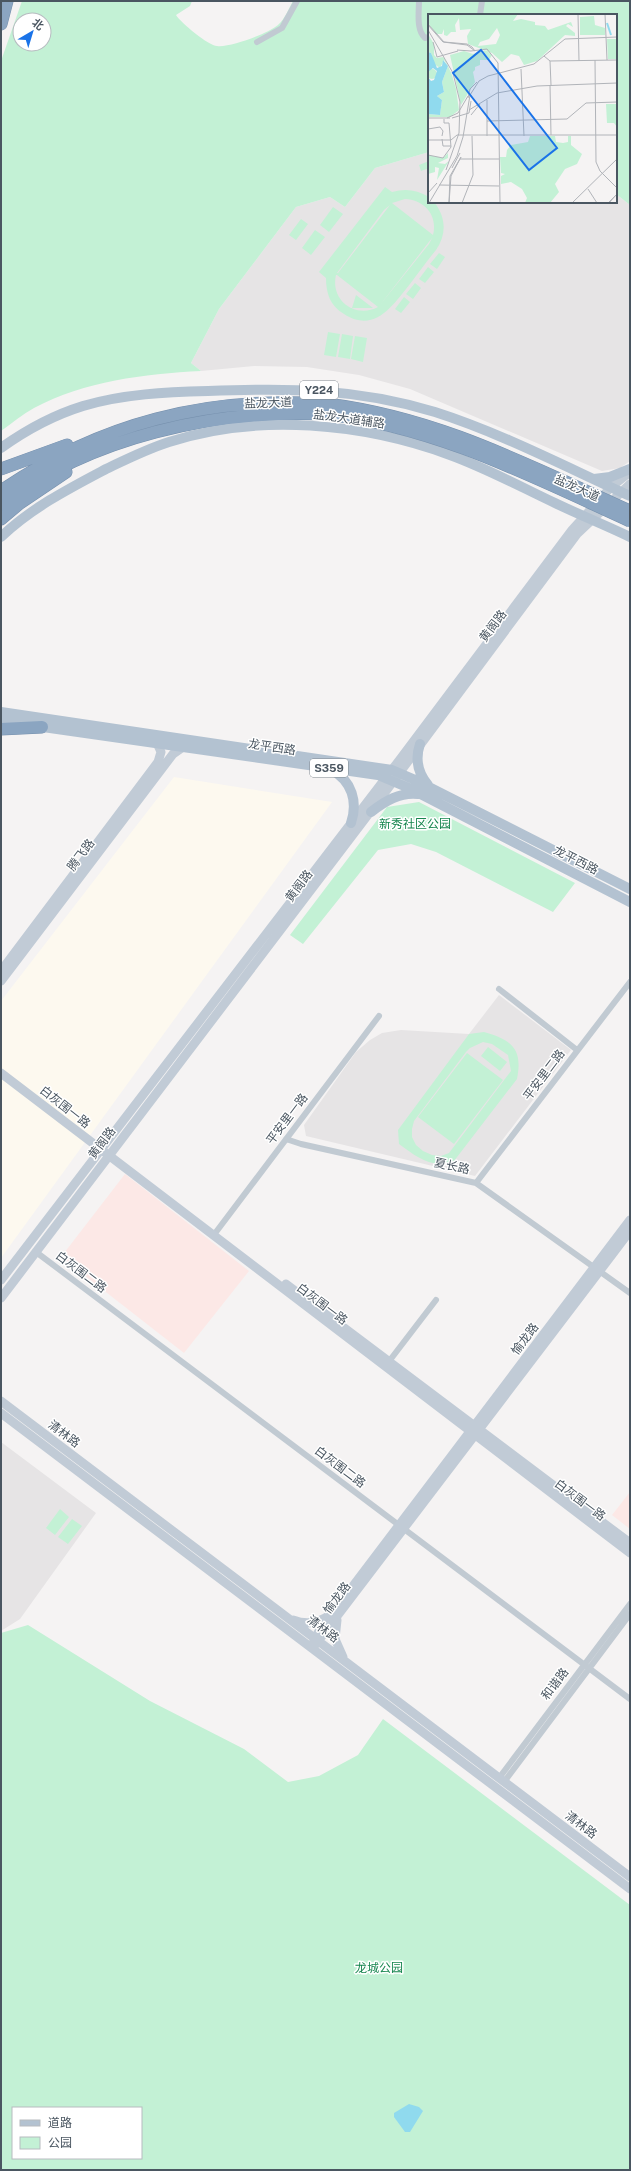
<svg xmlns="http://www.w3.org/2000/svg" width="631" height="2171" viewBox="0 0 631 2171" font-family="'Public Sans','Noto Sans SC',sans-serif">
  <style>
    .commercial { fill: #fdf9ef }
    .education { fill: #e6e4e5 }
    .medical { fill: #fce8e6 }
    .green { fill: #c3f1d5; fill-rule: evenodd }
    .water { fill: #90daee }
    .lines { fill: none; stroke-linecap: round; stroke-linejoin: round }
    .highway-casing { stroke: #7690ad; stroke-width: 13 }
    .street { stroke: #c1cad2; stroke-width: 6 }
    .secondary { stroke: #c1cbd6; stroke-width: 9 }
    .primary { stroke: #b3c2d1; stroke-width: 10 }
    .highway { stroke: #8ba5c1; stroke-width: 12 }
    .highway-bridge-casing { stroke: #7690ad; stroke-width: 13; stroke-linecap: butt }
    .highway-bridge { stroke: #8ba5c1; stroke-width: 12 }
    .labels { text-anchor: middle; stroke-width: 3; stroke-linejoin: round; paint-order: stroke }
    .shield { fill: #fff; stroke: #808990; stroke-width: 1 }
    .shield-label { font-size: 11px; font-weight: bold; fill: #4a5661 }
    .street-label { font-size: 12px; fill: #4a5661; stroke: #fff }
    .park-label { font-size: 12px; fill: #17864f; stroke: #fff }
    .inset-river { fill: none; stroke: #90daee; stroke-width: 2 }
    .inset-road { fill: none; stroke: #b1b4b9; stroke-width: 1 }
    .view { fill: #1a73e8; fill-opacity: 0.15; stroke: #1a73e8; stroke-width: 2 }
    .inset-edge { fill: none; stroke: #4a5661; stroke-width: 2 }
  </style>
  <rect width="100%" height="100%" fill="#f5f3f3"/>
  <path class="commercial" d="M174,777L332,802L1,1258V1001Z"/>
  <path class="education" d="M429,152V202H616V194L630,205V461L620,468L602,471L410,389L359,375L307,367L254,366L201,371L191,363L219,309L296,207L330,197L345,207L375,168Z
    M499,995L571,1050L475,1176L306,1136L304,1125L356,1052L370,1040L382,1033L401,1030L469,1034Z
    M1,1442L96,1513L20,1619L1,1631Z"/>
  <path class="medical" d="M125,1174L249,1271L184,1353L61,1257Z
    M630,1492V1529L612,1515Z"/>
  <path class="green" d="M22,1H192L190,6L176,15C181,23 209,46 217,46C230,48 269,33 278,25C285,19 289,8 293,1H630V205L616,194V15H429V152L375,168L345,207L330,197L296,207L219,309L191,363L201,371C144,374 85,381 34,408C23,414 12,423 1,431V61ZM20,20H44V44H20Z
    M429,161V168L421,171L419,165Z
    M385,187L392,192C406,188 417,190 429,197V202H434C446,217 447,234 436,250C427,261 419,272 410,284C393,305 375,334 344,314C330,306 326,293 326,278L319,272ZM405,199C425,200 438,216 433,235L392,203ZM390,205L338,273H337L384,210ZM432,238L429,244L380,305ZM336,275H337L378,307C355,319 330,300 336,275Z
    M333,207L343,214L329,232L320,225Z
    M301,219L308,224L296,240L289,235Z
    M315,230L325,237L311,255L302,248Z
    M439,253L445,257L437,269L430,264Z
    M428,267L434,272L425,283L419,279Z
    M415,283L421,288L413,299L406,294Z
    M356,295L373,308H352Z
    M404,297L410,302L401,313L395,309Z
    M328,332L340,334L336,357L324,355Z
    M342,334L353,336L350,359L338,357Z
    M355,336L367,338L363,362L351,359Z
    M419,802L575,883L553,912L436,852L411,844L378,850L303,944L290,935L387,807Z
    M484,1032C512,1040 523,1049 517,1079L454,1161C431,1169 417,1157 399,1144L398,1130L469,1034ZM483,1042L492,1044L508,1055L511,1071L449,1153L441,1156L432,1155L423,1151L416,1145L412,1137V1129L414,1121L466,1052L470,1048Z
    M488,1047L507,1062L500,1071L481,1056Z
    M467,1053L503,1080L454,1144L418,1117Z
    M60,1509L69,1517L55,1535L46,1528Z
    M72,1519L82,1526L68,1544L58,1537Z
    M28,1625L150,1701L244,1749L288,1782L319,1776L358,1755L383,1719L630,1905V2170H1V1633ZM13,2108H141V2158H13Z"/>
  <path class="water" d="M409,2104L419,2107L423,2111L410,2132H405L394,2117V2113Z"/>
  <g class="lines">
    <defs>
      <path id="highway" d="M1,24L7,1
        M1,469L67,445
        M1,491C100,423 207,396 327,404
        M1,504C93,436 213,410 325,414
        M1,519L20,503L66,472
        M1,729L42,727"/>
    </defs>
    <use href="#highway" class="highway-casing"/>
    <path class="street" d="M419,1C419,12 416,30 425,38L429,37
      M480,15L482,1
      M257,42L282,28L297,1
      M499,989L577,1050
      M286,1139L301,1144L476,1183L630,1293
      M476,1183L630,982
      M213,1236L379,1016
      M36,1252L630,1699
      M387,1364L436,1300
      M499,1778L630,1604
      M504,1782L630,1614"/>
    <path class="secondary" d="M1,971L158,762L161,752L157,743
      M1,981L173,754L183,747
      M1,1073L630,1553
      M1,1280L401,758L572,530L611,487L630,472
      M286,1284L630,1543
      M1,1298L383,795L577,534L630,484
      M1,1401L630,1877
      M1,1413L630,1889
      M293,1620C306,1625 319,1623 330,1615
      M337,1620L335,1639L343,1657
      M313,1643L319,1631L630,1220
      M315,1645L630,1231"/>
    <path class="primary" d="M1,448C26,430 54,415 83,406C123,394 167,392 208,391C288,388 357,388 435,412C501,433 566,467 630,496
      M594,479L610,477L630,469
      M1,537C31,508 70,488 106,469C127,459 147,449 169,442C258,413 363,423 450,455C486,468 521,487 555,503C580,515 605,525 630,537
      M1,712L392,770L413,779L630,889
      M1,721L378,775L409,788L630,902
      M420,744C415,759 417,772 428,785
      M332,770C352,781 358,802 351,823
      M371,812C385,801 400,792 418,794"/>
    <use href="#highway" class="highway"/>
    <defs>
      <path id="highway-bridge" d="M327,404C439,418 529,466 630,511
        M325,414C435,426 531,476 630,521"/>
    </defs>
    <use href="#highway-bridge" class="highway-bridge-casing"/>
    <use href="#highway-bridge" class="highway-bridge"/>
  </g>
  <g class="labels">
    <g class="shield">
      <rect x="300" y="381" width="38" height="18" rx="3"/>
      <rect x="310" y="759" width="38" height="18" rx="3"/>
    </g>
    <g class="shield-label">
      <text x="319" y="394">Y224</text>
      <text x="329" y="772">S359</text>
    </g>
    <g class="street-label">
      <text transform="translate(268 403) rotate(-2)" y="4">盐龙大道</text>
      <text transform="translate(349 419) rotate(8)" y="4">盐龙大道辅路</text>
      <text transform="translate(577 488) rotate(24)" y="4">盐龙大道</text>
      <text transform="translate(493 626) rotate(-53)" y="4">黄阁路</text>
      <text transform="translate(272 747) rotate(8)" y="4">龙平西路</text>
      <text transform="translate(81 855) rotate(-53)" y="4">腾飞路</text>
      <text transform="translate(576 860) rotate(27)" y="4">龙平西路</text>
      <text transform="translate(299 886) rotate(-53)" y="4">黄阁路</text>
      <text transform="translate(544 1075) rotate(-53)" y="4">平安里二路</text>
      <text transform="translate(65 1107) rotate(38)" y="4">白灰围一路</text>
      <text transform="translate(287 1119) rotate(-53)" y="4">平安里一路</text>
      <text transform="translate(102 1143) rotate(-53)" y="4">黄阁路</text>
      <text transform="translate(452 1166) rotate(12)" y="4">夏长路</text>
      <text transform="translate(81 1272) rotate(37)" y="4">白灰围二路</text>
      <text transform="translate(322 1304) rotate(37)" y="4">白灰围一路</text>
      <text transform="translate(525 1339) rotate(-53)" y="4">愉龙路</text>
      <text transform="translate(64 1434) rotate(37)" y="4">清林路</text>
      <text transform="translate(340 1467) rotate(37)" y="4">白灰围二路</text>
      <text transform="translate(580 1500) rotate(37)" y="4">白灰围一路</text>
      <text transform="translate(337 1598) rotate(-53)" y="4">愉龙路</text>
      <text transform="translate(323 1629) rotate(37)" y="4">清林路</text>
      <text transform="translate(555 1684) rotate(-53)" y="4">和谐路</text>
      <text transform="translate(581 1825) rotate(37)" y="4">清林路</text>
    </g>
    <g class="park-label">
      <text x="415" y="828">新秀社区公园</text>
      <text x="379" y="1972">龙城公园</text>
    </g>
  </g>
  <g transform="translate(428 14)">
    <rect width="189" height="189" fill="#f5f3f3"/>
    <path d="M0,0H90L85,7L93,5L107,8V11L117,12L120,16L143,8L145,13L140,10L138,12L147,19V22L137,21L109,47L96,51L91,42L83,40L74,48L64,39L40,30L39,22L43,15L32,16L31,4L27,11L28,18H23L19,22L16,21V15L14,20H8L0,9ZM69,14L72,21L68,30L50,32L52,28L61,25ZM166,2L167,11L177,14V21H152V3ZM0,20L6,30V41L9,44L15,43L18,47L20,52L24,61L28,75L31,96L22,103H0V100L12,101L14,86L9,82L16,78L14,68L20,52L16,46L12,54L6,50L3,39L0,38ZM179,25H189V45H180ZM58,36L64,41L61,46H52V51L47,53V59V56L45,58L47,68L33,91L22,41L36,37L45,40ZM-1 60a5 5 0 1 1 10 0a5 5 0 1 1-10 0ZM178,90H189V113L186,109H179ZM102,122H127L128,128L135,129L140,128V122H143V131L154,140L149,150L137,155L127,170L131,178L122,189H97L99,184L94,175L83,168L73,170V162L77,160L73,159L72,143H78L79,136L83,131L100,128ZM20,139V144L10,149L17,150L21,147L9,166L11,154L7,153V158L0,160V141L15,144Z" fill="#c3f1d5" fill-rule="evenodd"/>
    <path d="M0,38L3,39L9,54L14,52L15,46L20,52L14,68L16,78L9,82L14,86L12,101L0,100V63L3,67L6,66L9,57L5,54L0,58Z" fill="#90daee"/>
    <path class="inset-river" d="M179,9L183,21"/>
    <path class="inset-road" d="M150,0L151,47M177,0L179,46M0,10L16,28L39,30L44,33L47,37L39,31L15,28L0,11M0,16L25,59L32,88L31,119L18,156M5,28L9,43L30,37M29,36L43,37L59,35L70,49L72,189M116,42L122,47L123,71M167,46L168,148L172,157L189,174M122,47L189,46M93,55L96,122M122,71L123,121M40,84L42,75L49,68M59,86V122M41,96L69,79L109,72L189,69M43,101L52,90M0,104H22M19,104L30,99L40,82M24,104L41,99L43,87M59,107L139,105L158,89L189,88M0,115L12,113L15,117L14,122M14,125L15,132H23M0,126H23L29,121H189M0,141L15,144L23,133L21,109H16V105M32,145H71M24,154L32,139M11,171L71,172M160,175L169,189M0,179L9,169M1,189L29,142L35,123L42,81L51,67L60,62L106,50L137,25L189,23M21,189L22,162L33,143L23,162L21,189M34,189L45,161L44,122M144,189L189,145M180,189L189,180M181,189L189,180"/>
    <path class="view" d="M53,36L129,134L101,156L25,59Z"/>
    <rect width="189" height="189" class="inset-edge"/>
  </g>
  <rect width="631" height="2171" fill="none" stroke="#4a5661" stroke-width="4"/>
  <rect x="12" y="2107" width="130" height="52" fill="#ffffff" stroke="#b7bbc0"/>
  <rect x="20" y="2120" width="20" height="6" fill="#b3c2d1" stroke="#b7bbc0"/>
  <text x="48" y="2127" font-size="12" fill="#4a5661">道路</text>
  <rect x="20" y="2137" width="20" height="12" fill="#c3f1d5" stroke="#b7bbc0"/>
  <text x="48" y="2147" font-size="12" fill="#4a5661">公园</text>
  <g transform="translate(32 32) rotate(38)"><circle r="19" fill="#ffffff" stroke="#b7bbc0"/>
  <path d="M0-3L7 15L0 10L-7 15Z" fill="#1a73e8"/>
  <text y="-6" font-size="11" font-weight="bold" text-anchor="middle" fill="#4a5661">北</text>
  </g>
</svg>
